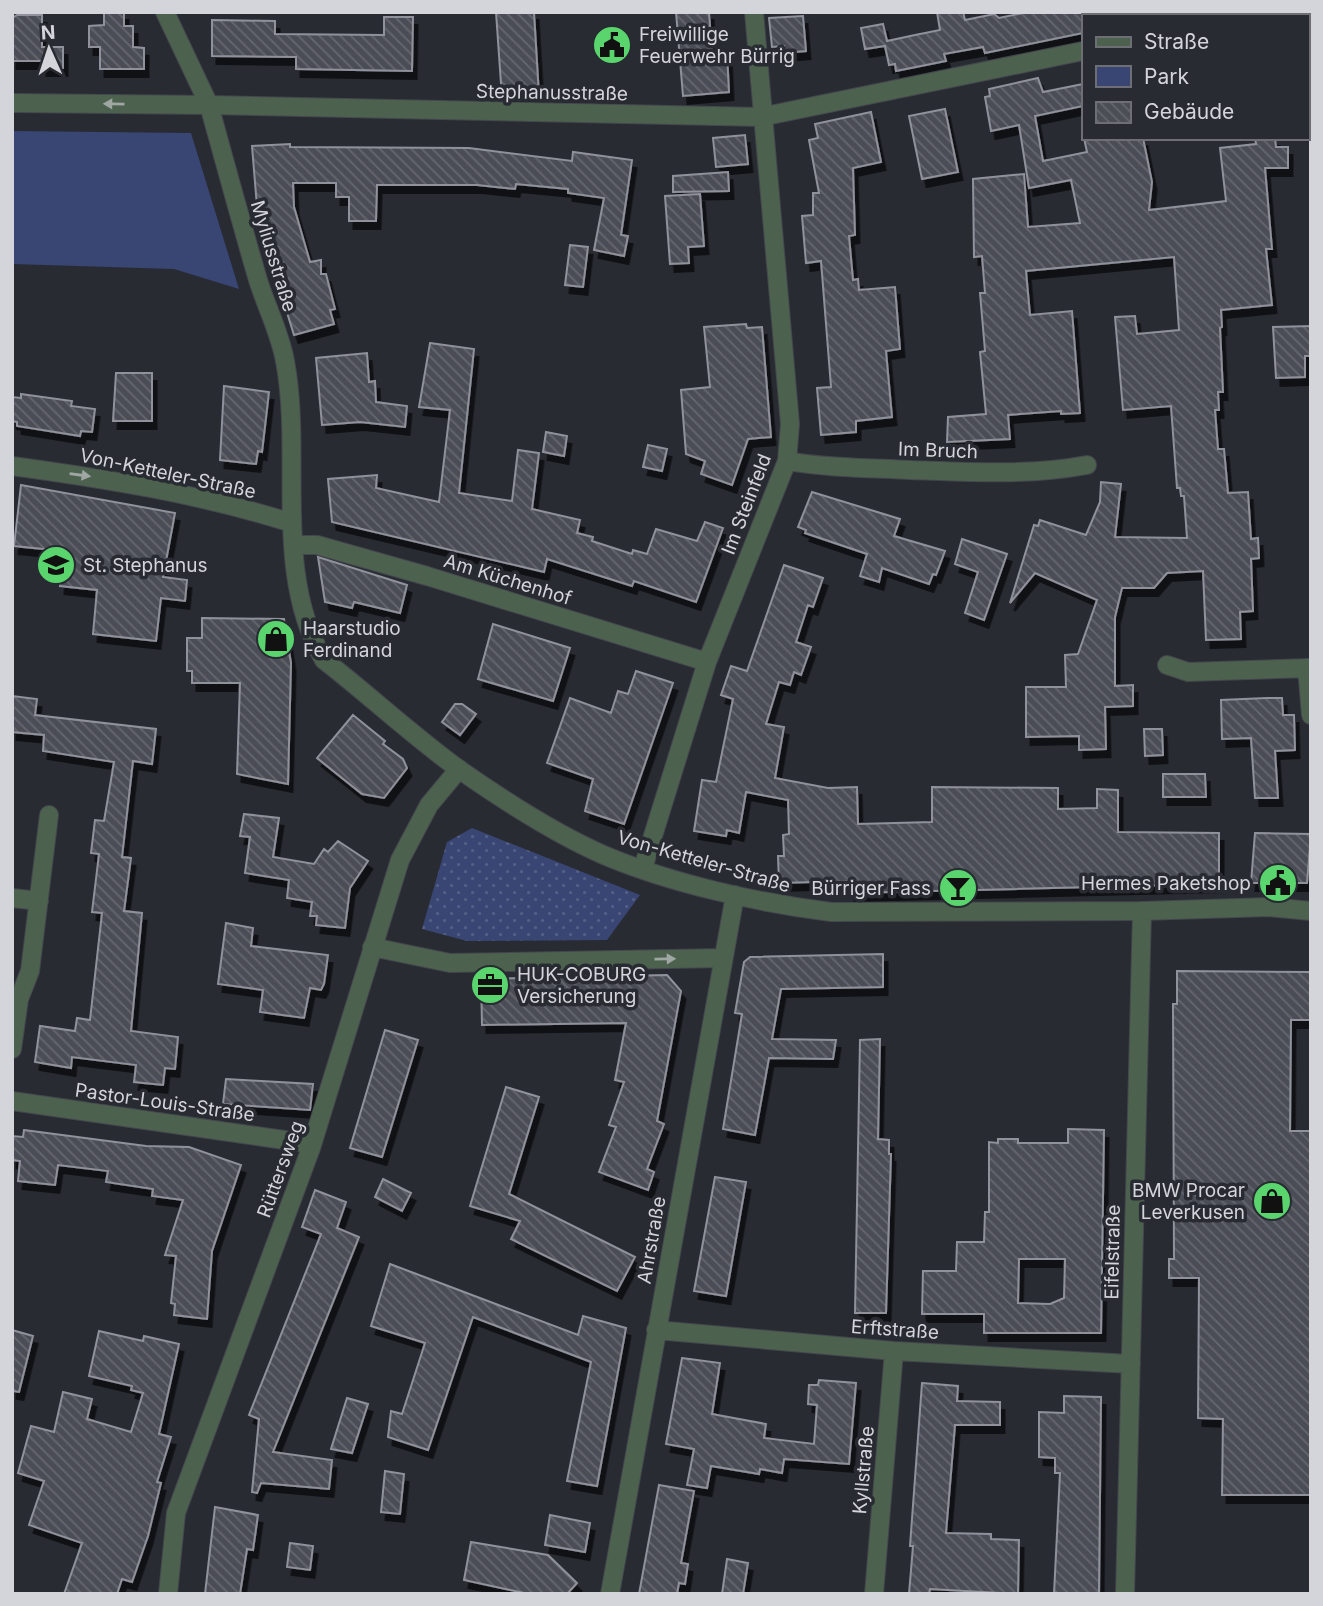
<svg xmlns="http://www.w3.org/2000/svg" width="1323" height="1606" viewBox="0 0 1323 1606" font-family="Inter,sans-serif">
  <style>
    .grass { fill: url(#grass-dots) }
    .park { fill: #394573 }
    .building { fill: url(#building-back-hatch); stroke: #8f919b; stroke-width: 2; fill-rule: evenodd; filter: url(#shadow) }
    .lines { fill: none; stroke-linecap: round; stroke-linejoin: round }
    .minor-casing { stroke: #44464d; stroke-width: 20 }
    .tertiary-casing { stroke: #44464d; stroke-width: 20 }
    .minor { stroke: #4c614e; stroke-width: 18 }
    .tertiary { stroke: #4c614e; stroke-width: 18 }
    .oneway { fill: #9ea7a2 }
    .labels { text-anchor: middle; stroke-width: 7; stroke-linejoin: round; paint-order: stroke }
    .poi-label { font-size: 19px; fill: #d4d5da; stroke: #282b32; text-anchor: start }
    .street-label { font-size: 19px; fill: #d4d5da; stroke: #282b32 }
  </style>
  <defs>
    <pattern id="grass-dots" width="8" height="8" patternUnits="userSpaceOnUse" patternTransform="scale(1.75)"><rect width="8" height="8" fill="#394573"/><path d="M2 2h.1M6 6h.1" fill="none" stroke="#555f86" stroke-width="1.8" stroke-linecap="round"/></pattern>
    <pattern id="building-back-hatch" width="6" height="6" patternUnits="userSpaceOnUse" patternTransform="scale(1.75)"><rect width="6" height="6" fill="#4c4e56"/><path d="M-1 5l2 2M0 0l6 6M5-1l2 2" fill="none" stroke="#65676e"/></pattern>
    <filter id="shadow"><feDropShadow dx="4.5" dy="8" stdDeviation="0" flood-color="#0009"/></filter>
  </defs>
  <rect width="100%" height="100%" fill="#282b32"/>
  <path class="grass" d="M472,828L640,895L607,940L467,941L422,929L447,842Z"/>
  <path class="park" d="M12,131L191,133L239,289L174,269L12,264Z"/>
  <path class="building" d="M104,12H124V26H133V47L144,48V69H100V47H89V26L104,25Z
    M496,12H534L539,96L502,98Z
    M676,12H709L712,53H727L729,92L683,96Z
    M937,12H963L965,20L994,14L999,18L1028,12H1083V33L985,53L983,47L944,54L946,61L896,71L895,64L889,65L885,46L865,49L861,28L883,24L887,41L915,35L940,30Z
    M17,15H42V47H63V68H42V61H12V18Z
    M803,16L806,51L784,53V46L772,47L769,18Z
    M384,17H413L412,71L296,69V57L212,56V20L275,21V34L384,35Z
    M1038,78L1043,92L1083,84V106L1035,116L1043,161L1087,152L1084,138H1143L1152,182L1149,210L1226,201L1220,148L1256,144L1255,138H1275L1276,147H1288V168H1265L1272,249H1266L1272,305L1221,310L1222,327L1220,328L1223,392H1218L1219,410H1215L1218,449H1224L1228,493L1248,492L1251,539L1258,538L1259,558L1251,559L1253,611L1240,612L1241,639L1206,640L1203,571L1167,573L1154,588H1122L1115,617V686L1133,685V706L1105,707L1106,749L1079,750V736L1026,737V687H1066L1065,655L1078,654L1097,600L1035,573L1010,603L1034,525L1038,526L1040,520L1086,535L1100,502L1101,482L1121,484L1115,537L1187,538L1184,496H1181L1180,488H1177L1171,406L1123,410L1115,317L1135,316L1137,334L1179,330L1174,257L1026,271L1030,315L1072,311L1080,413L1061,414V411L1008,415L1010,439L947,442L948,417L986,414L980,352L985,351L980,293H985L982,256L974,257L973,179L1024,174L1028,227L1080,223L1071,180L1029,188L1019,125L991,131L985,97L990,96L989,89Z
    M945,109L958,172L922,179L909,116Z
    M871,112L881,162L853,168L855,235L849,236L853,280L858,279L859,290L895,287L900,349L886,351L892,417L856,421V432L821,435L817,388L831,387L821,261L806,263L802,216L813,215V193H819L809,140L818,138L815,124Z
    M745,135L748,164L716,167L713,138Z
    M290,144V147L469,148L572,161L573,152L632,160L621,235L628,236L624,256L594,250L604,198L568,193V189L516,184L515,189L477,185H377L376,221H349V197H336V183H293L294,207L310,262L321,260V274H326L335,309L330,310L334,324L294,335L258,219L252,146Z
    M728,172L729,191L673,192V176Z
    M700,194L704,246L688,247L689,263L670,264L665,196Z
    M570,245L588,247L583,287L565,285Z
    M746,324L747,328L762,327L771,437L748,439L732,485L701,474L705,461L686,454L681,390L710,387L704,327Z
    M1311,326V356H1305V377L1276,378L1273,327Z
    M430,343L474,349L459,493L512,501L518,450L539,453L532,509L580,520L577,533L593,537L592,541L632,554L633,550L647,554L656,529L697,541L705,522L723,528L696,602L634,581L632,586L547,559L544,572L332,522L328,479L377,475L376,488L439,502L450,410L419,407Z
    M367,353L369,382L375,381L376,402L407,406L405,427L360,422L322,425L316,358Z
    M116,373H152V421H113Z
    M224,386L269,392L262,452L258,451L256,464L220,460Z
    M21,394L72,401L71,406L95,409L92,432L81,431L80,436L17,426V422L12,421V397L21,398Z
    M546,432L567,436L564,456L543,452Z
    M648,445L667,449L662,471L643,467Z
    M21,485L175,513L163,577L187,580L185,601L161,598L156,641L93,634L97,590L60,586L63,551L14,546Z
    M812,492L900,519L894,536L945,551L936,575L933,574L929,584L882,568L879,582L860,576L867,554L805,533L806,530L798,527Z
    M962,539L1007,554L984,620L965,613L978,572L955,564Z
    M318,557L407,585L400,613L354,602L352,608L325,602Z
    M784,565L823,578L813,607L808,605L796,642L811,647L801,675L794,672L790,685L779,682L766,724L784,727L775,778L828,788L857,787L858,824L932,822V787L1058,788V809L1097,808V789L1118,790V832L1219,833V884L850,893V881L779,883L778,856H784L783,835L789,834L788,800L746,792L739,833L727,830L726,836L694,831L702,780L716,782L733,699L721,695L731,666L747,671Z
    M202,618L284,619L291,663L288,784L237,774L240,683H192V671H187V638H202Z
    M493,624L570,648L553,701L478,679Z
    M636,671L673,683L624,824L585,811L593,779L547,763L570,698L611,713L618,691L628,694Z
    M12,696L37,699L35,715L156,729L152,764L133,761L122,857L131,858L124,911L142,913L131,1031L178,1037L175,1069L165,1068L163,1085L134,1082L136,1065L72,1057L71,1068L35,1062L40,1026L75,1031L77,1018L90,1020L102,913L92,912L99,854L91,853L95,820L104,821L114,762L43,751L44,735L12,732Z
    M1267,698H1282L1283,715H1294L1295,750L1275,751L1278,798H1255L1251,738L1222,739L1221,700Z
    M455,704H462L476,714L460,735L442,722Z
    M353,715L385,741L383,744L403,759L407,768L384,798L362,794L317,758Z
    M1144,729H1162L1163,755L1145,756Z
    M1163,774H1205L1206,797H1163Z
    M244,814L279,818L273,857L314,864L324,849L328,852L338,841L368,861L350,888L345,928L316,925L317,916H310L312,902L287,898L289,880L245,873L250,837L240,836Z
    M1255,833L1311,834L1307,883H1251Z
    M226,923L253,928L251,946L328,955L324,984L321,990L310,988L304,1018L260,1012L263,990L218,984Z
    M883,954V987L781,989L772,1039L836,1040L833,1059L769,1058L755,1135L723,1129L742,1014L735,1013L744,962L750,957Z
    M1177,971L1311,972V1020H1291L1290,1131H1311V1495H1222L1223,1419L1198,1418L1199,1278H1169V1259H1174L1173,1004H1177Z
    M667,975L681,991L657,1121L664,1124L647,1169L654,1172L648,1190L599,1172L616,1127L609,1125L624,1082L615,1080L626,1023L482,1025L481,979Z
    M385,1030L418,1040L382,1157L350,1148Z
    M880,1039L878,1139L889,1140V1154H891L886,1313H855L860,1040Z
    M226,1079L313,1084L310,1110L223,1104Z
    M506,1087L539,1097L509,1194L635,1257L617,1291L511,1239L520,1221L470,1206Z
    M1068,1129L1104,1130L1101,1333H984V1314H922L923,1271H956L957,1242H984L985,1212H989V1142L998,1143V1139H1018V1143H1068ZM1019,1259H1065L1064,1298L1050,1304L1018,1303Z
    M24,1130L146,1146L189,1147L241,1165L212,1251L207,1319L174,1315L175,1304L171,1303L176,1256L165,1255L183,1200L152,1196L153,1189L106,1182L108,1171L58,1165L55,1185L18,1181L20,1161L12,1160V1136L23,1137Z
    M715,1177L746,1182L726,1296L694,1291Z
    M383,1179L411,1193L402,1211L375,1197Z
    M315,1190L346,1202L337,1228L359,1237L273,1452L332,1460L329,1489L261,1483L257,1493L252,1492L259,1419L249,1415L321,1234L302,1227Z
    M390,1264L578,1335L583,1316L626,1328L597,1486L567,1481L591,1362L473,1317L428,1450L388,1437L391,1411L402,1414L425,1343L371,1326Z
    M12,1330L33,1336L19,1392L12,1391Z
    M99,1331L143,1341L144,1336L179,1344L159,1434L171,1437L157,1482L161,1483L148,1536L132,1582L122,1579L117,1594H64L82,1543L29,1525L44,1481L18,1473L31,1426L54,1432L63,1392L92,1399L87,1419L131,1432L143,1393L131,1390L132,1386L89,1376Z
    M682,1358L720,1363L712,1414L766,1424L764,1438L814,1444L817,1405L808,1404L809,1385H818L819,1380L856,1383L849,1464L784,1459L782,1473L760,1469L759,1474L711,1466L707,1488L687,1485L694,1449L666,1444Z
    M922,1383L958,1386L957,1401L1000,1402V1425H955L946,1533L991,1534V1539L1019,1540L1018,1594L930,1589L929,1594H909L913,1546H910Z
    M1064,1396L1101,1397L1099,1594H1054L1060,1473H1055V1458L1039,1457V1412L1064,1413Z
    M347,1398L368,1404L352,1453L331,1449Z
    M385,1471L404,1474L400,1514L381,1512Z
    M659,1485L694,1491L681,1563L688,1564L685,1584L679,1583L677,1594H639Z
    M215,1507L258,1515L253,1550L247,1549L240,1594H205Z
    M550,1515L590,1523L585,1552L545,1545Z
    M471,1542L548,1555L577,1583L567,1594H529L464,1580Z
    M290,1543L313,1546L310,1570L287,1567Z
    M727,1559L748,1563L743,1594H722Z"/>
  <g class="lines">
    <defs>
      <path id="minor" d="M165,12L209,105L761,117L1083,51
        M1307,21H1311
        M787,461C828,468 869,468 910,470C970,472 1028,476 1087,465
        M294,545H317L427,576L707,662
        M1167,665L1188,672L1311,668
        M1307,668L1311,715
        M643,868L707,662L787,461L790,424L754,12
        M12,898L39,901
        M372,947L450,963L723,958
        M12,1049L19,999L30,971L49,815
        M12,1101L312,1144
        M656,1330L894,1351L1131,1364
        M168,1594L176,1513L311,1148L400,860L429,805L459,769
        M610,1594L735,895
        M874,1594L894,1351
        M1125,1594L1142,911"/>
      <path id="tertiary" d="M12,103L209,105C225,163 241,222 258,280C266,306 280,333 285,361C303,456 272,573 324,660C369,695 413,736 460,770C503,800 557,835 606,856C673,884 759,903 831,912L1142,911L1269,907L1311,911
        M12,466C107,479 200,494 292,523"/>
    </defs>
    <use href="#minor" class="minor-casing"/>
    <use href="#tertiary" class="tertiary-casing"/>
    <use href="#minor" class="minor"/>
    <use href="#tertiary" class="tertiary"/>
  </g>
  <defs><path id="oneway-solid" d="M-6-.8H1V-3.2L6.5 0L1 3.2V.8H-6Z" transform="scale(1.75)"/></defs>
  <g class="oneway">
    <use href="#oneway-solid" transform="translate(114 104) rotate(-179)"/>
    <use href="#oneway-solid" transform="translate(80 475) rotate(8)"/>
    <use href="#oneway-solid" transform="translate(665 959) rotate(-1)"/>
  </g>
  <defs>
    <symbol id="civic-disc" viewBox="-11 -11 22 22"><circle r="9.5" fill="#5ad56e" stroke="#282b32"/><path d="M-.6-6.5H3V-4.5H.6V-3L4-1V1h2V6H-6V1h2V-1L-.6-3ZM-1.2 2.5V6h2.4V2.5Z" fill="#111"/></symbol>
    <symbol id="school-disc" viewBox="-11 -11 22 22"><circle r="9.5" fill="#5ad56e" stroke="#282b32"/><path d="M0-5L7-2L0 1L-7-2ZM-4 1L0 2.5L4 1V4Q0 6-4 4Z" fill="#111"/></symbol>
    <symbol id="shop-disc" viewBox="-11 -11 22 22"><circle r="9.5" fill="#5ad56e" stroke="#282b32"/><path d="M-5-2.5h2.3a2.7 3.5 0 0 1 5.4 0H5L5.5 6h-11ZM-1.5-2.5h3a1.5 2.3 0 0 0-3 0Z" fill="#111"/></symbol>
    <symbol id="bar-disc" viewBox="-11 -11 22 22"><circle r="9.5" fill="#5ad56e" stroke="#282b32"/><path d="M-6-5H6L.8 .8V4.5H3.5V6h-7V4.5H-.8V.8Z" fill="#111"/></symbol>
    <symbol id="office-disc" viewBox="-11 -11 22 22"><circle r="9.5" fill="#5ad56e" stroke="#282b32"/><path d="M-6-3h4V-5.5h4V-3h4V5H-6ZM-1-4.5V-3h2v-1.5ZM-6 0V1H6V0Z" fill="#111"/></symbol>
  </defs>
  <g fill-rule="evenodd">
    <use href="#civic-disc" x="590" y="23" width="44" height="44"/>
    <use href="#school-disc" x="34" y="543" width="44" height="44"/>
    <use href="#shop-disc" x="254" y="617" width="44" height="44"/>
    <use href="#civic-disc" x="1256" y="861" width="44" height="44"/>
    <use href="#bar-disc" x="936" y="866" width="44" height="44"/>
    <use href="#office-disc" x="468" y="963" width="44" height="44"/>
    <use href="#shop-disc" x="1250" y="1179" width="44" height="44"/>
  </g>
  <g class="labels">
    <g class="poi-label">
      <text x="639" y="41">Freiwillige<tspan x="639" dy="22">Feuerwehr Bürrig</tspan></text>
      <text x="83" y="572">St. Stephanus</text>
      <text x="303" y="635">Haarstudio<tspan x="303" dy="22">Ferdinand</tspan></text>
      <text x="1251" y="890" text-anchor="end">Hermes Paketshop</text>
      <text x="931" y="895" text-anchor="end">Bürriger Fass</text>
      <text x="517" y="981">HUK-COBURG<tspan x="517" dy="22">Versicherung</tspan></text>
      <text x="1245" y="1197" text-anchor="end">BMW Procar<tspan x="1245" dy="22">Leverkusen</tspan></text>
    </g>
    <g class="street-label">
      <text transform="translate(552 92) rotate(1)" y="7">Stephanusstraße</text>
      <text transform="translate(274 256) rotate(73)" y="7">Myliusstraße</text>
      <text transform="translate(938 450) rotate(2)" y="7">Im Bruch</text>
      <text transform="translate(168 473) rotate(12)" y="7">Von-Ketteler-Straße</text>
      <text transform="translate(746 504) rotate(-69)" y="7">Im Steinfeld</text>
      <text transform="translate(508 579) rotate(17)" y="7">Am Küchenhof</text>
      <text transform="translate(704 861) rotate(16)" y="7">Von-Ketteler-Straße</text>
      <text transform="translate(165 1102) rotate(8)" y="7">Pastor-Louis-Straße</text>
      <text transform="translate(280 1169) rotate(-70)" y="7">Rüttersweg</text>
      <text transform="translate(651 1240) rotate(-80)" y="7">Ahrstraße</text>
      <text transform="translate(1112 1252) rotate(-89)" y="7">Eifelstraße</text>
      <text transform="translate(895 1329) rotate(4)" y="7">Erftstraße</text>
      <text transform="translate(863 1470) rotate(-85)" y="7">Kyllstraße</text>
    </g>
  </g>
  <rect width="1323" height="1606" fill="none" stroke="#d4d5da" stroke-width="28"/>
  <rect x="1082" y="14" width="228" height="126" fill="#282b32" stroke="#6d6f75" stroke-width="2"/>
  <rect x="1096" y="37" width="35" height="10" fill="#4c614e" stroke="#6d6f75" stroke-width="2"/>
  <text x="1144" y="49" font-size="21" fill="#d4d5da">Straße</text>
  <rect x="1096" y="66" width="35" height="21" fill="#394573" stroke="#6d6f75" stroke-width="2"/>
  <text x="1144" y="84" font-size="21" fill="#d4d5da">Park</text>
  <rect x="1096" y="102" width="35" height="21" fill="url(#building-back-hatch)" stroke="#6d6f75" stroke-width="2"/>
  <text x="1144" y="119" font-size="21" fill="#d4d5da">Gebäude</text>
  <g transform="translate(49 49) rotate(357)" stroke="#282b32" stroke-width="5" paint-order="stroke">
  <path d="M0-5L12 26L0 18L-12 26Z" fill="#d4d5da"/>
  <text y="-10" font-size="19" font-weight="bold" text-anchor="middle" fill="#d4d5da">N</text>
  </g>
</svg>
